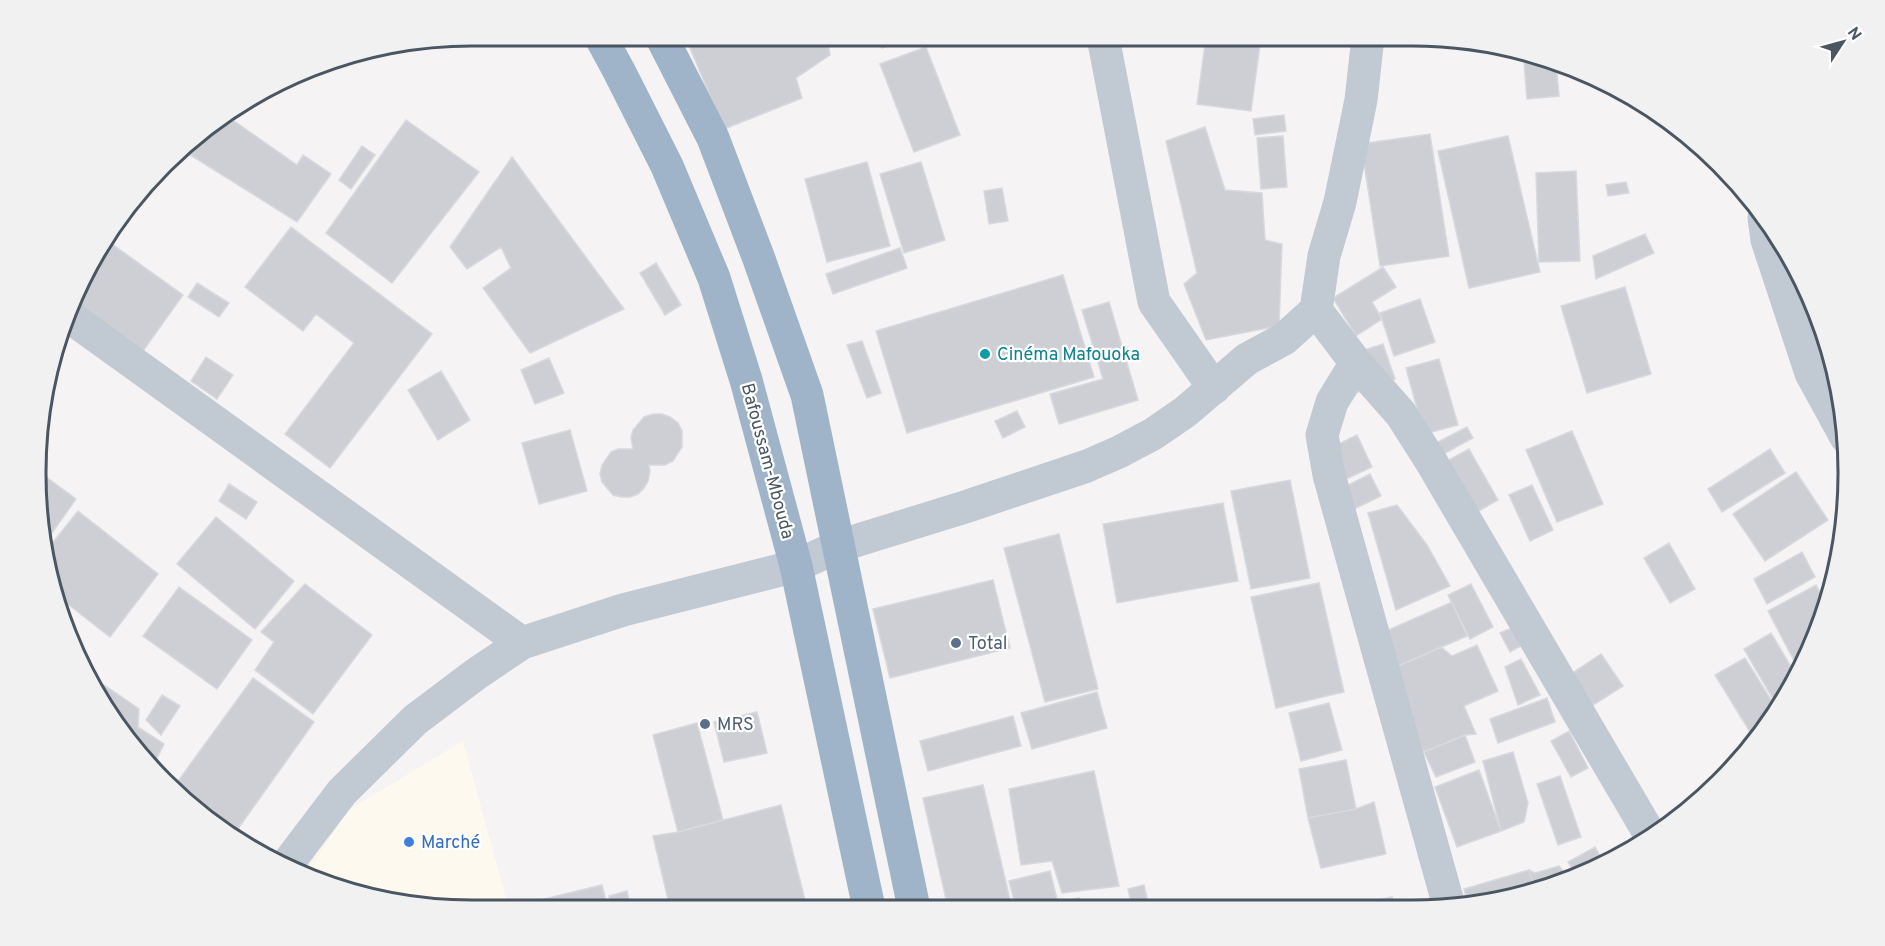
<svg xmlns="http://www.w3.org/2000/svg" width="1885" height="946" viewBox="0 0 1885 946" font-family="Overpass,sans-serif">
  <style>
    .commercial { fill: #fdf9ef }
    .building { fill: #cdcfd5; stroke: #d7d9de; stroke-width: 1.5 }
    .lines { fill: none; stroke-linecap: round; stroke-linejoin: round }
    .minor { stroke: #c1cad2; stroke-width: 33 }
    .tertiary { stroke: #c1cad2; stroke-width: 33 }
    .trunk { stroke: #9fb4c9; stroke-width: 33 }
    .culture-dot { fill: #0f9aa8; stroke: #fff; stroke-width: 2 }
    .service-dot { fill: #5c6f8a; stroke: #fff; stroke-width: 2 }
    .shop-dot { fill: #3f7fe0; stroke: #fff; stroke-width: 2 }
    .labels { text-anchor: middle; stroke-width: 4.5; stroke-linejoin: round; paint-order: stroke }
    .culture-label { font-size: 18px; fill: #0d838f; stroke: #fff; text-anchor: start }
    .street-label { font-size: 18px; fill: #4a5661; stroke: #fff }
    .service-label { font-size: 18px; fill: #4e5e75; stroke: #fff; text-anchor: start }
    .shop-label { font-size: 18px; fill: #366cbe; stroke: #fff; text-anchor: start }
    .rim { fill: none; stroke: #4a5661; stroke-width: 3 }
  </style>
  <rect width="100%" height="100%" fill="#f5f3f3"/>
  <path class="commercial" d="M463,741L509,909H445L360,895L304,874L350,809Z"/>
  <path class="building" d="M685,36H827L830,55L796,78L802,98L724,129Z
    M876,36H916L882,48Z
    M1206,37H1261L1251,111L1197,104Z
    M926,47L960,135L914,152L880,64Z
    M1523,50L1556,63L1559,96L1527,99Z
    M1284,115L1286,131L1255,135L1253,119Z
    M227,116L297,165L303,155L331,174L297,222L184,151L207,127Z
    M406,120L479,172L392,283L326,233Z
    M1205,127L1225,190L1262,193L1265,240L1282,244L1279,326L1206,340L1184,284L1197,273L1166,141Z
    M1430,134L1449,256L1380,266L1361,144Z
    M1283,136L1287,187L1261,189L1257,138Z
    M1508,136L1540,272L1469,288L1438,151Z
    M362,146L375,155L351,189L339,180Z
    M512,157L624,309L530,353L483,288L511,268L501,247L467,269L450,247Z
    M867,162L890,246L827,262L805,179Z
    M921,162L945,240L904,253L880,174Z
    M1576,171L1580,261L1539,262L1536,173Z
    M1626,182L1629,193L1608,196L1606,185Z
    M1002,188L1008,221L989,224L984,191Z
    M291,227L432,334L330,468L285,434L354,343L316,314L303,331L245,287Z
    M1645,234L1654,253L1596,279L1593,256Z
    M105,239L183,295L143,351L72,300Z
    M900,248L907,268L833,294L826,274Z
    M656,263L681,305L665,315L640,273Z
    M1383,267L1396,287L1372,302L1382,319L1356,336L1333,298Z
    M1063,275L1094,377L907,433L876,331Z
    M197,283L229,303L219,317L188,297Z
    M1625,287L1651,374L1587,393L1561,306Z
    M1420,299L1435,342L1394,356L1380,313Z
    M1109,302L1138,400L1059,424L1050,394L1103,379L1082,310Z
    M1824,328L1826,332L1830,349L1818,333Z
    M862,341L881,393L867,398L847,345Z
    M1383,344L1395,379L1355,393L1343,357Z
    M206,357L233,375L217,399L191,381Z
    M549,358L564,393L535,404L521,370Z
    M1439,359L1458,425L1424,434L1406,368Z
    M441,371L470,420L438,440L408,390Z
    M1017,411L1025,427L1003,438L995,421Z
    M653,414H662L670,417L678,423L682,431V447L673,461L665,465H649L650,472L648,481L644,488L638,494L630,497H621L613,495L602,482L600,474L602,465L611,452L618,449H633L631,438L633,430L644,417Z
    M1467,427L1473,438L1438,457L1432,445Z
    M570,430L587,491L539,504L522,443Z
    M1572,431L1603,504L1557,522L1526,450Z
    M1357,435L1372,467L1342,481L1328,449Z
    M1469,449L1498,500L1475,513L1445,462Z
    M1770,449L1785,473L1722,512L1708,489Z
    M1796,472L1828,520L1765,561L1733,514Z
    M42,474L76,499L47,540L42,536L40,530Z
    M1370,474L1381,496L1350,511L1340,489Z
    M1290,480L1310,578L1251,589L1231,491Z
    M229,484L257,502L246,519L219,501Z
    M1532,485L1553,530L1530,541L1509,495Z
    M1223,503L1238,581L1117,603L1103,524Z
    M1397,505L1427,545L1450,586L1396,610L1368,513Z
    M78,511L158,574L110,637L60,598L46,551Z
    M216,517L294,581L255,629L177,564Z
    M1059,534L1098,689L1045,702L1004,548Z
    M1669,543L1695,589L1670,603L1644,558Z
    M1802,552L1815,577L1767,604L1754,579Z
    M993,580L1010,648L890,678L873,609Z
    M1319,583L1344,692L1276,708L1251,597Z
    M305,584L372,635L313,714L255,670L274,642L261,632Z
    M1471,584L1493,627L1470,639L1448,595Z
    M1816,585L1827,605L1804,666L1800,672L1768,611Z
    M179,587L252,640L217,689L143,636Z
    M1452,602L1467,636L1389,670L1384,632Z
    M1512,628L1521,646L1510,652L1500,633Z
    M1771,633L1797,677L1777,706L1744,649Z
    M1477,645L1498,691L1464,706L1476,734L1465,735L1424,752L1389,670L1441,647L1452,656Z
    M1601,654L1623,686L1587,709L1565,678Z
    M1745,658L1776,708L1755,740L1715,675Z
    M1521,659L1540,695L1518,705L1505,667Z
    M94,678L139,709L138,727L164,744L153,766L92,682Z
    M253,678L314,722L235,833L173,788Z
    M1097,692L1107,728L1032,749L1021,713Z
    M162,695L180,706L161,735L146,720Z
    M1547,698L1555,722L1498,743L1490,719Z
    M1329,703L1342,750L1301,761L1289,713Z
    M757,712L767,753L724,762L714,722Z
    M1013,716L1021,746L928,771L920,741Z
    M697,723L723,820L678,832L653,735Z
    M1569,731L1588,768L1571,777L1551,741Z
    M1465,735L1475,762L1436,777L1424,752Z
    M1513,752L1528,803L1524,822L1501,831L1483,761Z
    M1346,760L1356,809L1308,818L1299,769Z
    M1479,770L1501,831L1457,847L1435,787Z
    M1094,771L1119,886L1062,893L1052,861L1021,865L1009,789Z
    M1560,776L1581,837L1558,845L1537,784Z
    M983,785L1012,908H948L923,798Z
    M1374,802L1386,854L1321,868L1308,818L1356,809Z
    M781,805L807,908H670L653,836L678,832Z
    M1595,847L1604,863L1577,877L1568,862Z
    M1559,866L1570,879L1535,889L1529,870L1535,873Z
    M1529,870L1535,889L1469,906L1464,889Z
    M1050,871L1058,903L1079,898L1082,907L1016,908L1009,881Z
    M602,885L608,909H542L540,900Z
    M1144,885L1149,907H1132L1128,889Z
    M627,891L631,909H612L609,896Z
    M1392,897L1395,907H1350Z
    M1125,901L1127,907H1101Z"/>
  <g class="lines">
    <path class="minor" d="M1103,37L1154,302L1214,388
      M1764,218L1767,240L1811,373L1846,437
      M1316,310L1356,363L1401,414L1432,463L1652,838
      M67,315L522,643
      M1356,363L1332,402L1322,435L1329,475L1449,906
      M285,867L342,792L415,720L476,674L522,643L623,610L796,566"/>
    <path class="tertiary" d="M796,566L839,546L965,507L1087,466L1119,452L1153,434L1185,412L1247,359L1284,339L1316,310L1324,256L1340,202L1361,100L1368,37"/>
    <path class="trunk" d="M600,36L619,71L667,166L714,278L746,380L796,566L869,908
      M661,36L713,138L759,259L807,395L914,908"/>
  </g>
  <circle class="culture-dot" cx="985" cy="354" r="6"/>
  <g class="service-dot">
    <circle cx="956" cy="643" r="6"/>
    <circle cx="705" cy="724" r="6"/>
  </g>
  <circle class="shop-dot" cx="409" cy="842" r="6"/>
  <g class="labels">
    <g class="culture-label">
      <text x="997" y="360">Cinéma Mafouoka</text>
    </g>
    <g class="street-label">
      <text transform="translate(768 461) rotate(75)" y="6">Bafoussam-Mbouda</text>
    </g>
    <g class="service-label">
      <text x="968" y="649">Total</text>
      <text x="717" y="730">MRS</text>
    </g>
    <g class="shop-label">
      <text x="421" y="848">Marché</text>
    </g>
  </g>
  <path d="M0 0H1885V946H0ZM472 46H1412A426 426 0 0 1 1838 472V474A426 426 0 0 1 1412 900H472A426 426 0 0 1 46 474V472A426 426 0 0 1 472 46Z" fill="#f1f1f2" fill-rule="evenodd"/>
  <path class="rim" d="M472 46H1412A426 426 0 0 1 1838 472V474A426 426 0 0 1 1412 900H472A426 426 0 0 1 46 474V472A426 426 0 0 1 472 46Z"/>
  <g transform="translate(1843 42) rotate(54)" stroke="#ffffff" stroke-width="4.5" paint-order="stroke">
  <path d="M0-4.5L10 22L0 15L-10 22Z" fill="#4a5661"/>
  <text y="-9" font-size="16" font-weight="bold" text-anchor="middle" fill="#4a5661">N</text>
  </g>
</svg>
